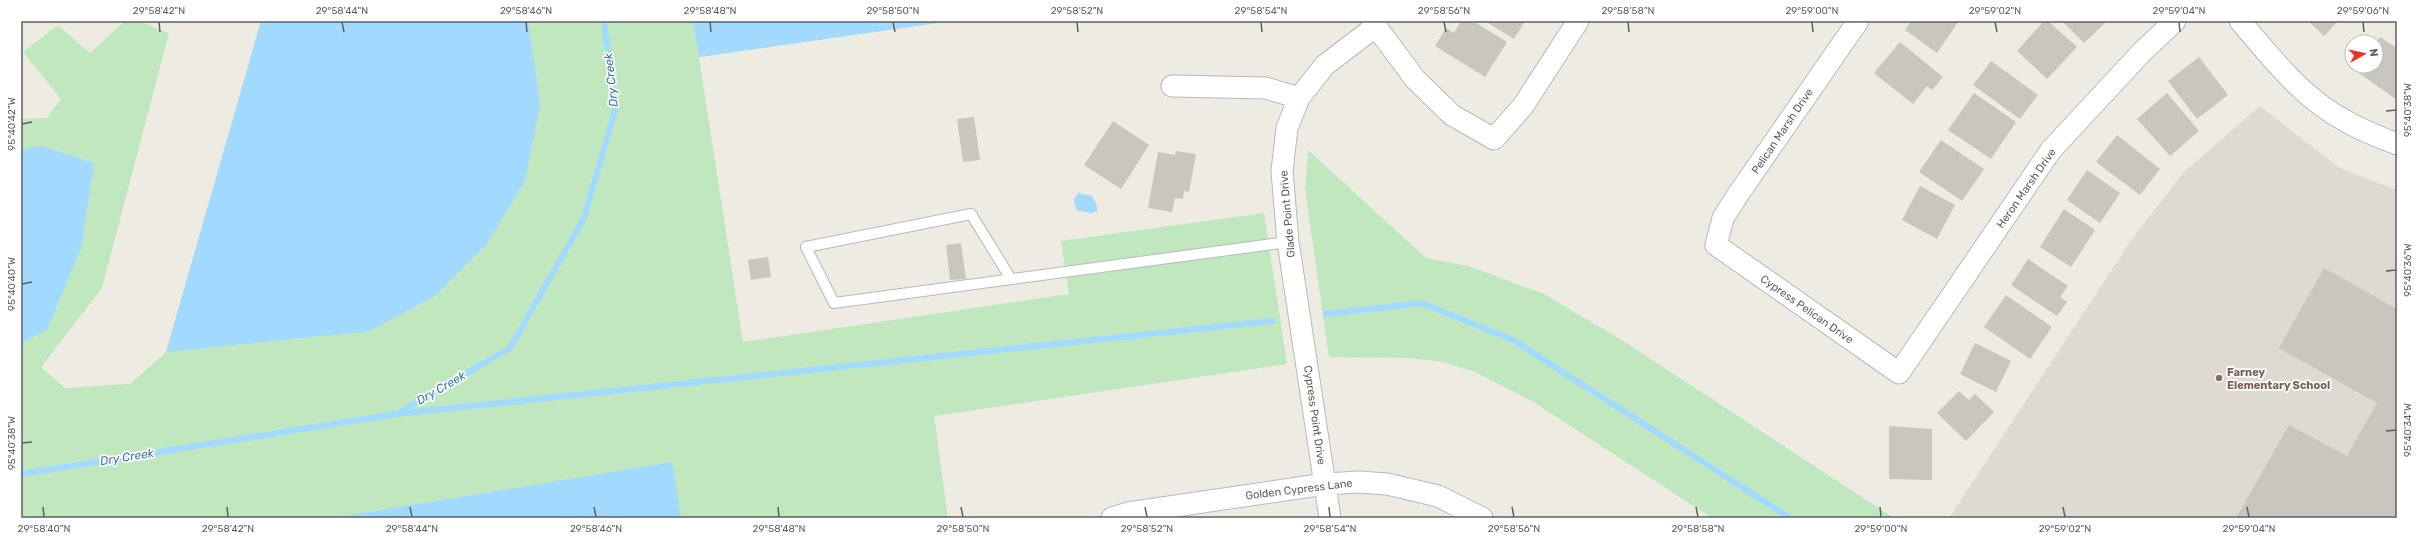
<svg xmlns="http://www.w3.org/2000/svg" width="2418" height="539" viewBox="0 0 2418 539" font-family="Rubik,sans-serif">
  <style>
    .education { fill: #dedad1 }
    .green { fill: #c0e7be }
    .water { fill: #a2daff }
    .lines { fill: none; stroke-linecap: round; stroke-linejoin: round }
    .stream { stroke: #a2daff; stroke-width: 6 }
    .building { fill: #c9c6c0 }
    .lane-casing { stroke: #b5b9bd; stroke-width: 12 }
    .street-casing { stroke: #b5b9bd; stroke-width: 23 }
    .lane { stroke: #fff; stroke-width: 10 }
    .street { stroke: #fff; stroke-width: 21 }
    .ticks { fill: none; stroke: #5b5f64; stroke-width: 1.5 }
    .education-dot { fill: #8d6e63; stroke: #fff; stroke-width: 1.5 }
    .labels { text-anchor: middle; stroke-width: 3.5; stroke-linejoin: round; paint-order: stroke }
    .street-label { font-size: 11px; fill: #5b5f64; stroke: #fff }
    .education-label { font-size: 11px; font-weight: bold; fill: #785e54; stroke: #fff; text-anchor: start }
    .water-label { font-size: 12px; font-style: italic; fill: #3a75ab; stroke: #fff }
    .neatline { fill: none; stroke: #5b5f64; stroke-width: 1.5 }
    .ticks-label { font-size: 10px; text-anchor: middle; fill: #5b5f64 }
  </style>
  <rect width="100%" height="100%" fill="#eeebe3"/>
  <path class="education" d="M2260,106L2340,168L2397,190V518H1949L2132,239L2183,173Z"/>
  <path class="green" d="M125,21H138L169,33L102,288L41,367L65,388L130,384L166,352L261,21H951L699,57L743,342L1069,294L1061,241L1264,213L1287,364L934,416L948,518H21V119L47,118L61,99L23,52L58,25L90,53Z
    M1308,150L1426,258L1468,266L1544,294L1620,339L1894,518H1712L1535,403L1475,372L1443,362L1409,358L1329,357L1305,189Z"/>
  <path class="water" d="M261,21H528L540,104L525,181L487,244L435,296L370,331L166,352Z
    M693,21H951L699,57Z
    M43,146L94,163L81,248L47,330L21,343V149Z
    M1078,193L1092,196L1098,208L1097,211L1091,213L1076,210L1074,199Z
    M672,462L681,518H332Z"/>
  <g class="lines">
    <path class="stream" d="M1326,314L1422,303L1513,340L1790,518
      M396,414L1273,321
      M21,474L396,414L510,348L584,218L615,111L604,21"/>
  </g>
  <path class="building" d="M1461,21H1473L1507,42L1485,77L1435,46L1446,28L1454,33Z
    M1485,21H1525L1514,39Z
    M1911,21H1959L1937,53L1905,30Z
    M2044,21H2048L2077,47L2047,79L2017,51Z
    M2062,21H2107L2084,43Z
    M2308,21H2338L2324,36Z
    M2380,37L2397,48V100L2356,71L2360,66H2376V43Z
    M1900,42L1943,77L1932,90L1927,86L1913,104L1874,73Z
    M2199,57L2228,95L2197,119L2168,81Z
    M1991,61L2038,95L2020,119L1973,85Z
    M1974,93L2016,122L1991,159L1948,130Z
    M2167,93L2199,131L2170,156L2137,119Z
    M974,117L980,160L963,162L957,119Z
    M1113,121L1149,145L1121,189L1084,165Z
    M2117,135L2160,169L2140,195L2096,162Z
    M1941,140L1984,169L1962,201L1919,172Z
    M1176,151L1196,154L1189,192L1184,191L1183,199L1175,198L1172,212L1148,208L1158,152L1175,155Z
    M2087,170L2120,193L2100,223L2067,200Z
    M1920,186L1955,205L1937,239L1902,220Z
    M2064,209L2095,230L2071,267L2040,247Z
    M961,243L966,279L950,280L946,245Z
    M768,257L771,277L751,280L748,260Z
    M2028,259L2068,286L2060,297L2067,302L2057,316L2011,285Z
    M2324,268L2397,309V518H2236L2289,425L2347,456L2377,403L2279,348Z
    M2006,295L2052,327L2030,359L1984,327Z
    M1975,343L2011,361L1996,392L1960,374Z
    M1959,391L1969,400L1975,394L1994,412L1966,441L1937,413Z
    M1889,426L1932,429V480L1889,479Z"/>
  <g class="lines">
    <defs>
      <path id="lane" d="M1011,279L971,214L806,247L834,303C985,283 1136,261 1288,242"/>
      <path id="street" d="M1372,21L1415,79L1452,115L1494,139L1523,106L1578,21
        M1858,21L1737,196L1723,218L1716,245L1899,373L2051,150L2142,52L2175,21
        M2240,21C2271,57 2301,97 2344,120C2360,130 2379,137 2397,144
        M1172,86L1266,88L1299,98
        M1112,518L1128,513L1325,484L1359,482L1387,484L1438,496L1482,518
        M1330,518L1288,242L1282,171L1287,128L1299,98L1325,65L1375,27"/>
    </defs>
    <use href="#lane" class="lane-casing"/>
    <use href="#street" class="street-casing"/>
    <use href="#lane" class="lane"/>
    <use href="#street" class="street"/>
  </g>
  <path class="ticks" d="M159,22L160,32M342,22L344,32M526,22L527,32M710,22L711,32M893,22L895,32M1077,22L1078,32M1261,22L1262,32M1444,22L1446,32M1628,22L1629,32M1812,22L1813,32M1995,22L1997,32M2179,22L2180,32M2363,22L2364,32M2386,111L2396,110M22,124L32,122M2386,271L2396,270M22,284L32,282M2386,431L2396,430M22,443L32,442M43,507L44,517M227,507L228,517M410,507L412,517M594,507L596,517M778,507L779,517M961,507L963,517M1145,507L1147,517M1329,507L1330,517M1512,507L1514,517M1696,507L1698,517M1880,507L1881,517M2063,507L2065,517M2247,507L2249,517"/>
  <circle class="education-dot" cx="2219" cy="378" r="4"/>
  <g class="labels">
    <g class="street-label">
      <text transform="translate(1782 131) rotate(-56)" y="4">Pelican Marsh Drive</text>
      <text transform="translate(2026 188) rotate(-55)" y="4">Heron Marsh Drive</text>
      <text transform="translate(1287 214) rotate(-95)" y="4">Glade Point Drive</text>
      <text transform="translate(1807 309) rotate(35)" y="4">Cypress Pelican Drive</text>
      <text transform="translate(1315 415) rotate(82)" y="4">Cypress Point Drive</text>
      <text transform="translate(1299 489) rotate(-7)" y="4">Golden Cypress Lane</text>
    </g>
    <g class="education-label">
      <text x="2227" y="376">Farney<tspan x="2227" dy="13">Elementary School</tspan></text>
    </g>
    <g class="water-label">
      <text transform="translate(611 80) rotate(-96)" y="4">Dry Creek</text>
      <text transform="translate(441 388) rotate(-30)" y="4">Dry Creek</text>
      <text transform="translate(127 457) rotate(-9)" y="4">Dry Creek</text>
    </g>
  </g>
  <rect width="2418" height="539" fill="none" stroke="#ffffff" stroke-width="44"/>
  <g transform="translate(2364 54) rotate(82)"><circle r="19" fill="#ffffff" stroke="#bdbfc1"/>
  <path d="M0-3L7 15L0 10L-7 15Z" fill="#ee3129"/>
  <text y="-6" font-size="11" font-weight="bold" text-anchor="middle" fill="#5b5f64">N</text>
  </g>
  <rect x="22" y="22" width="2374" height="495" class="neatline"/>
  <g class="ticks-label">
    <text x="159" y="14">29°58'42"N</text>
    <text x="342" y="14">29°58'44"N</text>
    <text x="526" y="14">29°58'46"N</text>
    <text x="710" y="14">29°58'48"N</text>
    <text x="893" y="14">29°58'50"N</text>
    <text x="1077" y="14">29°58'52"N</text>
    <text x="1261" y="14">29°58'54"N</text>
    <text x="1444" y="14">29°58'56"N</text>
    <text x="1628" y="14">29°58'58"N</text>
    <text x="1812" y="14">29°59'00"N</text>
    <text x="1995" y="14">29°59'02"N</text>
    <text x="2179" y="14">29°59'04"N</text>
    <text x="2363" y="14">29°59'06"N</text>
    <text transform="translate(2407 110) rotate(-90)" y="4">95°40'38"W</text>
    <text transform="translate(11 124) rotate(-90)" y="4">95°40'42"W</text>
    <text transform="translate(2407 270) rotate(-90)" y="4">95°40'36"W</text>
    <text transform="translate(11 284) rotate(-90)" y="4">95°40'40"W</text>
    <text transform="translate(2407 430) rotate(-90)" y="4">95°40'34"W</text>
    <text transform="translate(11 443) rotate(-90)" y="4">95°40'38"W</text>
    <text x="44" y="532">29°58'40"N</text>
    <text x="228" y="532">29°58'42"N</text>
    <text x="412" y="532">29°58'44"N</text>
    <text x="596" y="532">29°58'46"N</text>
    <text x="779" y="532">29°58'48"N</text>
    <text x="963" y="532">29°58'50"N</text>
    <text x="1147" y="532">29°58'52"N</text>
    <text x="1330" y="532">29°58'54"N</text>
    <text x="1514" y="532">29°58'56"N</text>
    <text x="1698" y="532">29°58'58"N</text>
    <text x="1881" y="532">29°59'00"N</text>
    <text x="2065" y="532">29°59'02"N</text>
    <text x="2249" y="532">29°59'04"N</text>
  </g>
</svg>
